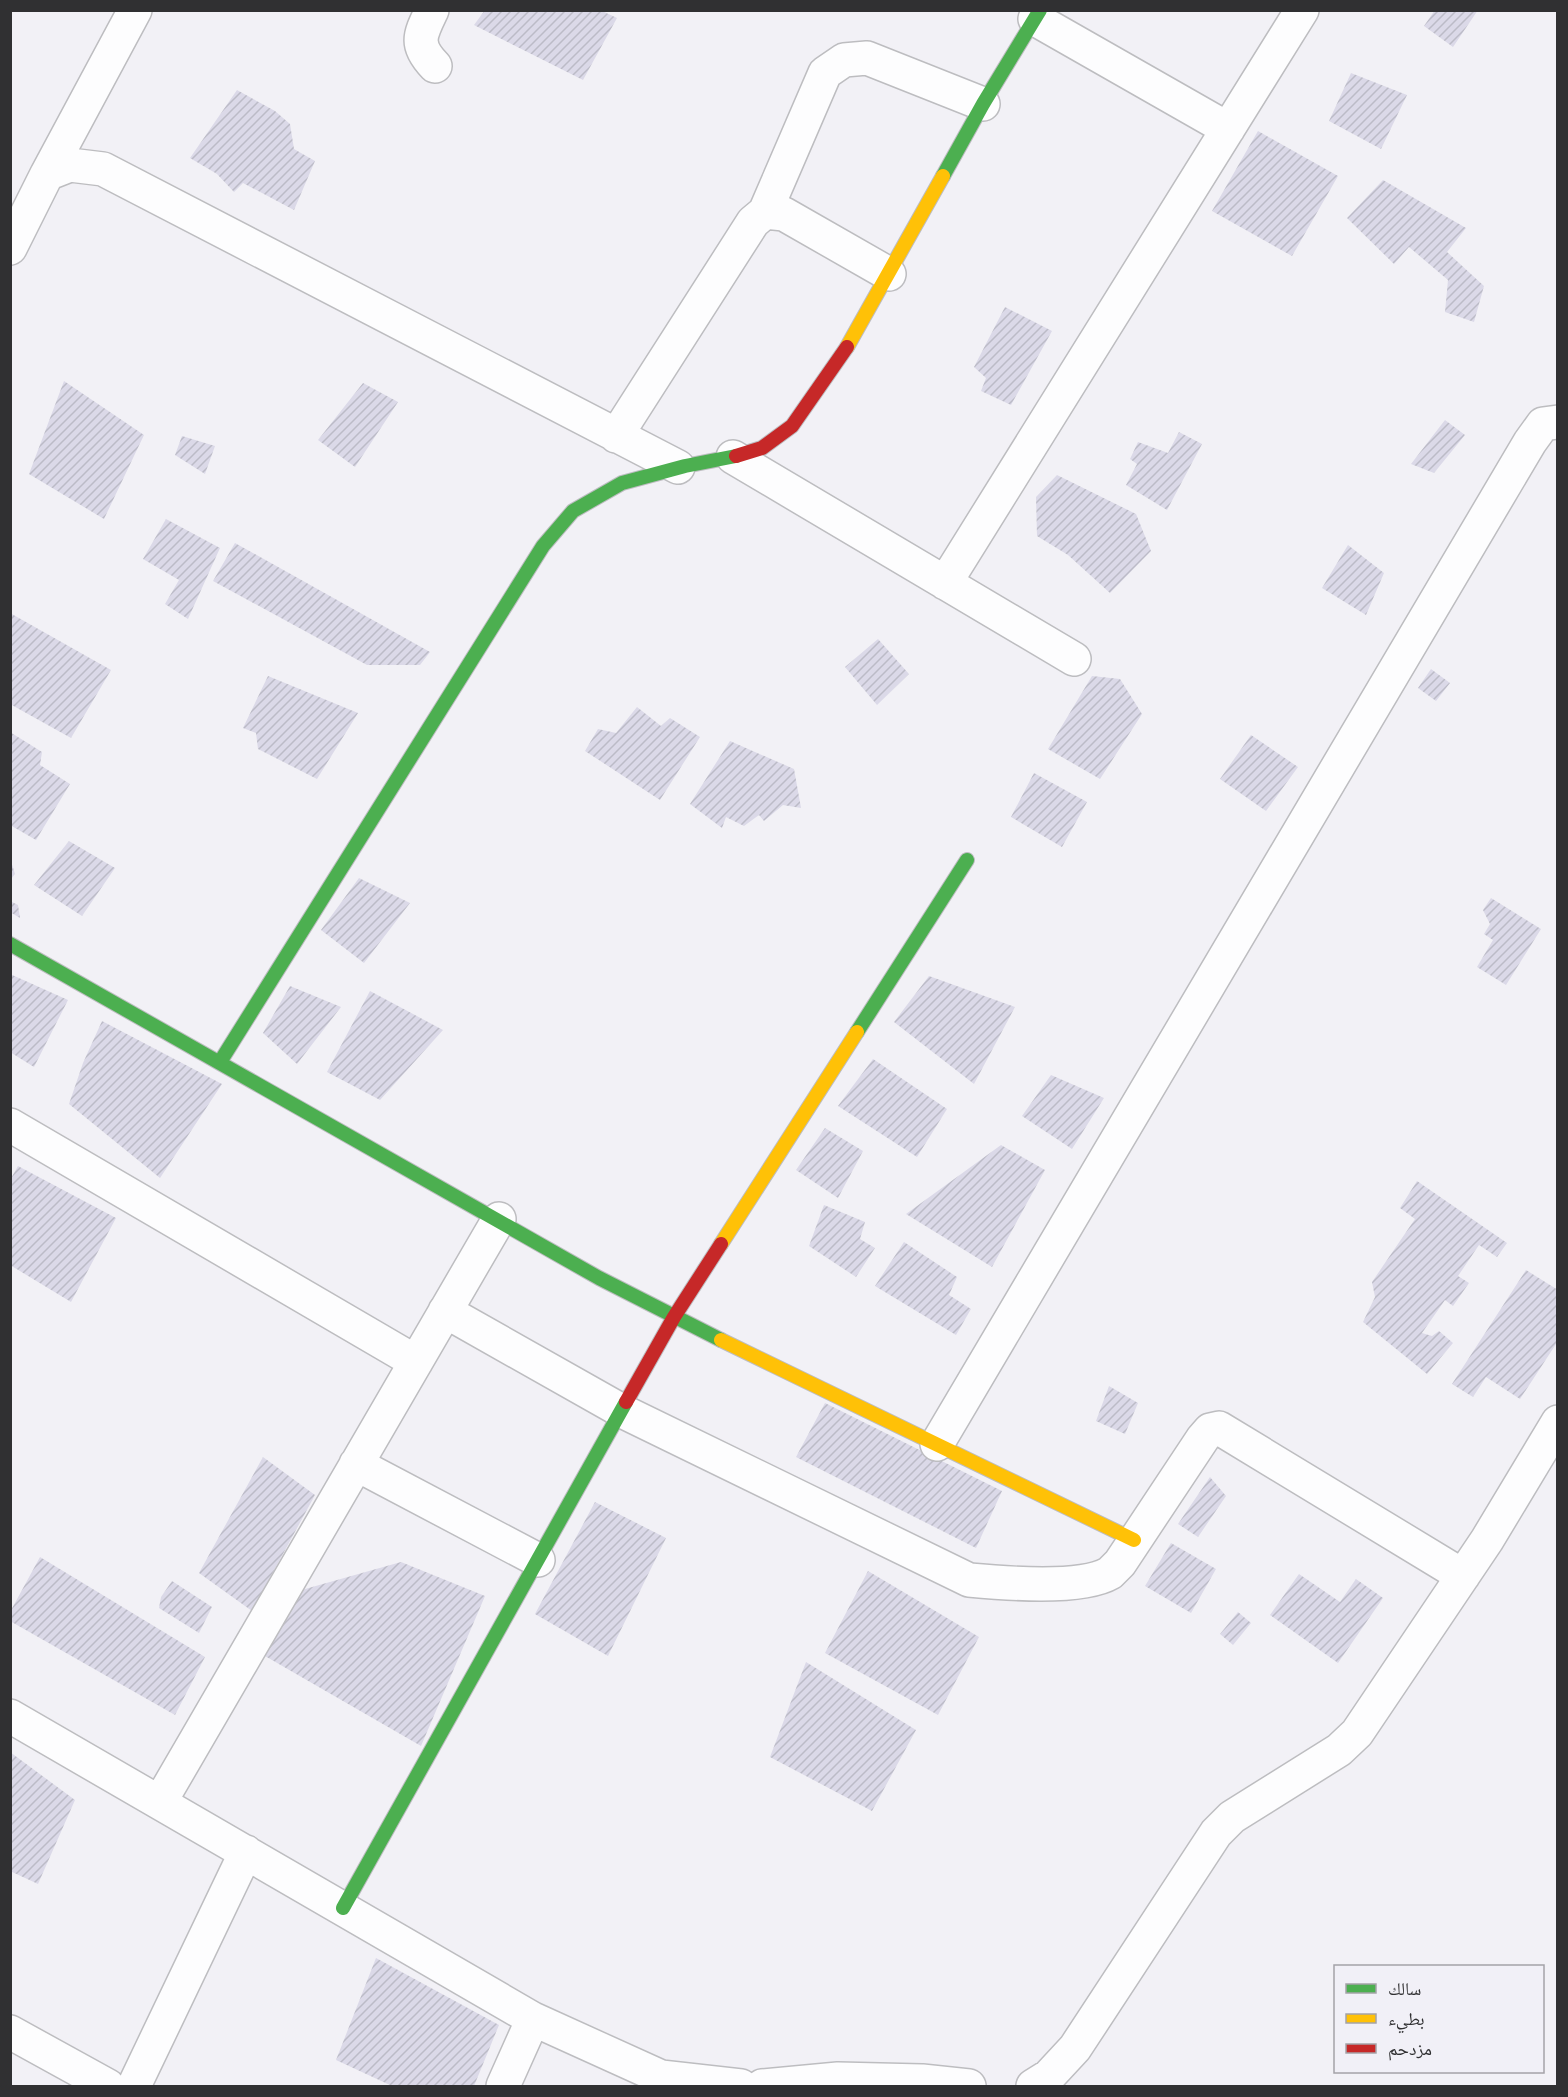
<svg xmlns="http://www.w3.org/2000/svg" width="1568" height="2097" viewBox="0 0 1568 2097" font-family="Helvetica,'Noto Naskh Arabic',sans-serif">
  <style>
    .building { fill: url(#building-hatch) }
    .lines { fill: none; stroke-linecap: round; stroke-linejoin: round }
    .street-casing { stroke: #bdbdc0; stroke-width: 36 }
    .fast-casing { stroke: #bdbdc0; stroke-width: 16 }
    .slow-casing { stroke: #bdbdc0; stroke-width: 16 }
    .jam-casing { stroke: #bdbdc0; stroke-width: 16 }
    .street { stroke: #fdfdfe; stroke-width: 33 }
    .fast { stroke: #4caf50; stroke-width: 14 }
    .slow { stroke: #ffc107; stroke-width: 14 }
    .jam { stroke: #c62828; stroke-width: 14 }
  </style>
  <defs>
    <pattern id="building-hatch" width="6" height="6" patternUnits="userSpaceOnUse" patternTransform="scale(1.5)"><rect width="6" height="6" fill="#dbd9e8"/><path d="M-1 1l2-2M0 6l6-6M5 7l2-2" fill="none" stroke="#bcbbc7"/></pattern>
  </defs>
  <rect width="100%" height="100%" fill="#f2f1f6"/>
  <path class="building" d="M485,10H600L617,18L583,80L474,25Z
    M1435,10H1478L1453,47L1424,26Z
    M1351,73L1407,95L1381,149L1329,121Z
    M237,90L275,111L290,124L294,149L315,161L294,210L243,183L234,192L217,174L190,158Z
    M1258,131L1338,176L1292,256L1212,211Z
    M1383,180L1466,228L1447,252L1484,286L1474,322L1445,312L1448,280L1409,247L1394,264L1347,218Z
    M1005,307L1052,331L1011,405L981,391L986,378L974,367Z
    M64,381L144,435L104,519L29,474Z
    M363,383L398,402L355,467L318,440Z
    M1445,420L1465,435L1434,473L1411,464Z
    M1179,432L1202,444L1167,510L1126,485L1137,464L1130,459L1138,442L1168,453Z
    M182,436L215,446L205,474L175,455Z
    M1057,475L1136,514L1151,551L1110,593L1068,555L1037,536L1036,497Z
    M166,519L220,548L188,619L165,604L179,580L143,559Z
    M235,543L430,652L420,665H367L213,581Z
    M1348,545L1384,573L1366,615L1322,588Z
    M10,613L111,670L71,738L10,704Z
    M878,639L909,674L877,705L845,667Z
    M1431,669L1450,683L1436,701L1418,688Z
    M268,676L358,713L317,779L258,749L256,733L243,728Z
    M1092,676L1120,679L1142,714L1100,779L1048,749Z
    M637,707L661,726L670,718L700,737L660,800L585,751L598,729L616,733Z
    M10,732L42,752L40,765L70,784L36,840L10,825Z
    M1251,735L1298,767L1266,811L1220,779Z
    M730,741L794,769L801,808L783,805L764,821L759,815L744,826L726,817L722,828L690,804Z
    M1034,773L1087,802L1062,847L1011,817Z
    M69,841L115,868L82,916L34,885Z
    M10,858L15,874L10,880Z
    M359,878L410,903L364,963L321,930Z
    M1491,898L1541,929L1506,985L1477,967L1493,940L1484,934L1490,924L1483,910Z
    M10,901L18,905L20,918L10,912Z
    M10,974L68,1000L34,1067L10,1052Z
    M929,976L1015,1007L974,1084L894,1022Z
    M290,986L341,1007L297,1064L263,1033Z
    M370,991L443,1030L380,1100L327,1072Z
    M102,1021L222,1084L160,1178L69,1104L83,1063Z
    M873,1059L947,1109L917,1157L838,1106Z
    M1051,1075L1104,1098L1072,1149L1022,1116Z
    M825,1128L863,1151L838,1198L796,1170Z
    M1001,1145L1045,1170L992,1267L906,1214Z
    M18,1166L116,1218L71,1302L10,1265V1180Z
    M1417,1181L1507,1243L1497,1257L1479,1245L1458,1276L1469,1283L1453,1306L1445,1300L1422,1333L1432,1336L1439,1331L1453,1343L1427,1374L1363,1322L1375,1297L1372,1282L1415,1219L1400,1208Z
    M824,1205L865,1222L860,1239L875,1248L856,1277L809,1246Z
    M904,1242L957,1277L949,1295L971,1309L956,1335L875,1286Z
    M1526,1270L1558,1290V1341L1520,1399L1486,1377L1473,1397L1452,1384Z
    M1109,1386L1138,1403L1125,1434L1096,1421Z
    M825,1403L1002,1491L976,1548L796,1457Z
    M263,1457L315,1495L252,1611L199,1573Z
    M1210,1477L1226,1496L1198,1537L1178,1524Z
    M595,1502L666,1538L608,1656L535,1614Z
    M1171,1543L1216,1569L1191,1613L1145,1586Z
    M40,1557L205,1657L175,1715L10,1621V1612Z
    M401,1562L485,1596L421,1746L265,1656L298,1591Z
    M868,1571L979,1637L938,1715L825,1653Z
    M1299,1574L1340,1602L1356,1579L1383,1598L1338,1663L1270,1615Z
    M172,1581L212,1607L199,1633L159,1608L161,1597Z
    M1238,1612L1251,1623L1233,1645L1220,1634Z
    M806,1662L916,1730L872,1811L770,1757Z
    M10,1752L75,1800L38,1884L10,1871Z
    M376,1958L499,2025L474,2086H392L336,2060Z"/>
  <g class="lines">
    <defs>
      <path id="street" d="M432,10C420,35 414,44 435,66
        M1035,19L1228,129
        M47,174L135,10
        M765,212L825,73L844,60L867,58L983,104
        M10,248L47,174L70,165L103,169L678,467
        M616,436L753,222L765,212L784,214L889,274
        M733,457L1074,659
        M945,583L1302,10
        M10,1125L416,1362
        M445,1311L622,1411L969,1580C1002,1583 1081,1590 1110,1573C1113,1570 1117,1566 1120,1563L1203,1438L1210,1430L1219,1428L1463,1576
        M937,1444L1530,442L1543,424L1558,422
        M356,1464L538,1560
        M10,1716L533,2019L661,2077L741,2086
        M160,1802L499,1219
        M10,2032L108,2086
        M134,2086L246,1852
        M503,2086L533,2019
        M762,2086L838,2079L922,2081L969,2086
        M1033,2086L1049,2076L1075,2048L1216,1833L1232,1817L1339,1750L1357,1733L1487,1540L1558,1422"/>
      <path id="fast" d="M943,176L983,104L1040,10
        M10,944L599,1278L721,1340
        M857,1032L967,860
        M220,1062L543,546L573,511L622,483L685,466L736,456
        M343,1908L626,1402"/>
      <path id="slow" d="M847,347L943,176
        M721,1244L857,1032
        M721,1340L1134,1540"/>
      <path id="jam" d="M736,456L762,448L792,426L847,347
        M626,1402L674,1317L721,1244"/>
    </defs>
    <use href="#street" class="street-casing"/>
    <use href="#fast" class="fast-casing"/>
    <use href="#slow" class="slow-casing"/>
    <use href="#jam" class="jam-casing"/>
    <use href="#street" class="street"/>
    <use href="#fast" class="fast"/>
    <use href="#slow" class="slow"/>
    <use href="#jam" class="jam"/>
  </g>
  <rect width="1568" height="2097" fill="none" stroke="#303032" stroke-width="24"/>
  <rect x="1334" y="1965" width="210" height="108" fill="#f1f0f7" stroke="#a4a3a8" stroke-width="1.5"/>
  <rect x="1346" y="1984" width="30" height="9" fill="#4caf50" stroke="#a4a3a8" stroke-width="1.5"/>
  <text x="1388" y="1995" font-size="18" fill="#303032">سالك</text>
  <rect x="1346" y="2014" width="30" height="9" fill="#ffc107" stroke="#a4a3a8" stroke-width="1.5"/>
  <text x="1388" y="2025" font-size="18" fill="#303032">بطيء</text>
  <rect x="1346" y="2044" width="30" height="9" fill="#c62828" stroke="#a4a3a8" stroke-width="1.5"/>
  <text x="1388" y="2055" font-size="18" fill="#303032">مزدحم</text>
</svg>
